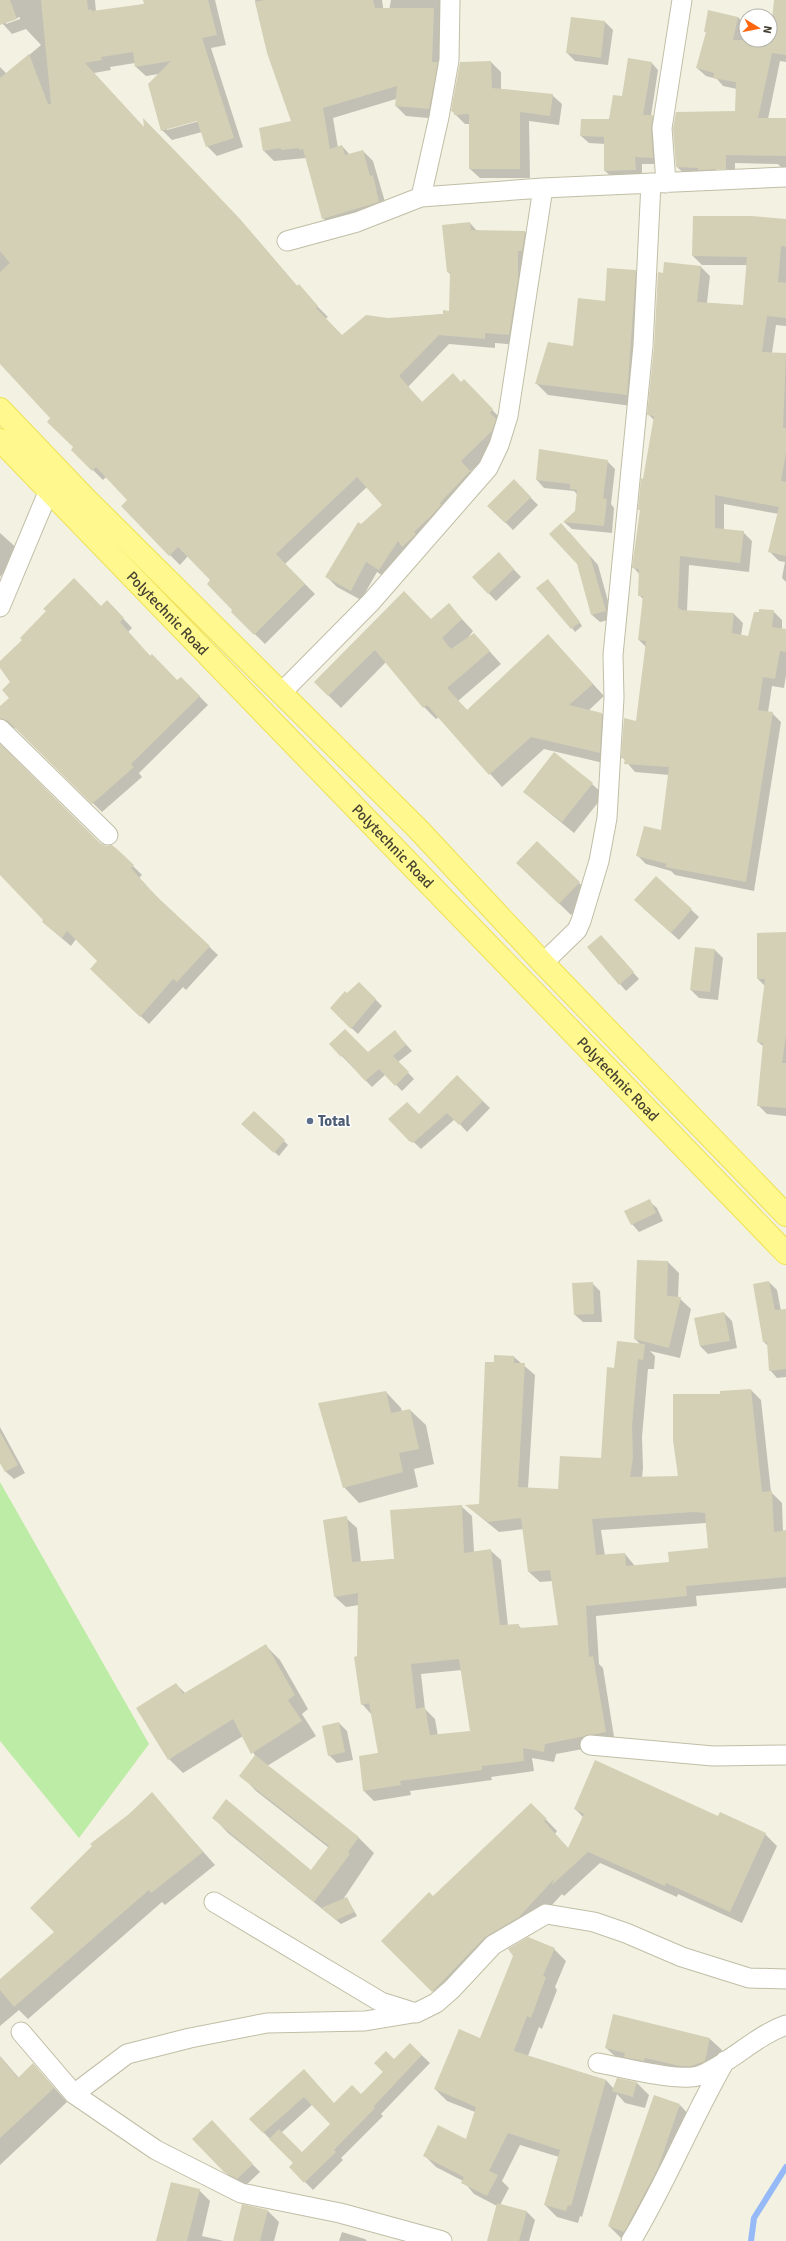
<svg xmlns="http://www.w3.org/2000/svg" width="786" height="2241" viewBox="0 0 786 2241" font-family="Signika,sans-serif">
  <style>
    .green { fill: #bceca5 }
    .shadow { fill: #0003; fill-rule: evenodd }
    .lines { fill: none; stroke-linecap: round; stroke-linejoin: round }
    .stream { stroke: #96baf7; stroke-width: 6 }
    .building { fill: #d4d0b6; fill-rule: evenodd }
    .minor-casing { stroke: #c1bea6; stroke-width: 21 }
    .major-casing { stroke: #eee254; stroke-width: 24 }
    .minor { stroke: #fff; stroke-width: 19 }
    .major { stroke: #fff88e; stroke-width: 22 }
    .service-dot { fill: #5c6f8a; stroke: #fff; stroke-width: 1.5 }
    .labels { text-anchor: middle; stroke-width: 3; stroke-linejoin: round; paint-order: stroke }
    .street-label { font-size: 15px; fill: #444132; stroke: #fff }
    .service-label { font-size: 15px; font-weight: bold; fill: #4e5e75; stroke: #fff; text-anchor: start }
  </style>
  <rect width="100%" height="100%" fill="#f3f1e1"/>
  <path class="green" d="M0,1482L149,1744L79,1838L0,1741Z"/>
  <path class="shadow" d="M0,0H95L96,12L145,4L144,0H215L226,45L211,48L243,147L217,156L207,146L202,132L172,140L162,130L159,74L146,76L136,67L135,63L110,67L111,70L94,73L145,129L249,230L298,287L328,317L325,319L342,336L388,319L444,314L450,312L451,275L448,272L470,223L478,232H525L535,242L519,345L495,343V348L449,344L408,387L423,403L464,381L502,420V441L470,472L480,481L389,580L377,572L361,600L337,587L327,577L361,525L383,505L367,487L285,564L315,594L265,644L232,612L234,610L212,580L188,556L180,565L170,555L129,500L106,477L103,480L73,450L75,447L51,418L0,362V67L7,74L41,45L26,29L12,34L3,24L0,17ZM20,17V19L6,24V22ZM202,118L203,120L167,130V128Z
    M255,0H382L386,27L391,0H444L439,119L406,116L396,106V99L333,118L338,148L342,146L350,155L363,151L373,161L388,212L333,228L323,218L306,158L274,161L264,151L292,122L268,53Z
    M775,0H786V62L780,61L768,119H786V169H783L778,164L735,163V169H716V177L686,175L677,167L736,112L737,89L723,86L717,79L706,76L697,68L707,33L705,31L738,17L746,26V40H770Z
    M572,18L605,22L613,30L608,65L575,61L567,53Z
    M491,62L501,72V89L552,95L562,104L559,125L529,121L530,178H480L470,169V124H465L452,111Z
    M651,62L658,70L651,116L660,123V164H642V177L613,178L605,171V144L589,143L581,136L610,120L623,97Z
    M786,220V326L776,325L772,353L786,354V582L782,578L785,562L779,561L770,552L779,514L724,504V530L743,532L752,541L749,572L689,565L687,611L734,614L743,623L741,636L749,637L773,611L782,620V629L786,630V675L784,688L772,686L768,712L772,713L781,722L754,891L675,875L671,871L646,864L637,855L662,832L669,775L635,772L623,758L637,722L646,647L639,640L643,599L639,595L640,575L634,568L644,480L655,421L648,414L664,274L701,267L710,276L707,303L744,306L747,265H702L693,256Z
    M635,271L647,283L639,407L548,395L536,383L574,347Z
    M607,461L615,469L611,504L614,508L612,533L572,529L564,522L576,511L578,495L574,491L544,488L537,480Z
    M514,481L538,505L513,530L489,506Z
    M569,532L598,565L613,619L600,622L592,615Z
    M0,533L20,551L0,577Z
    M506,561L521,577L496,601L473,577Z
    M552,584L582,626L575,632L572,628Z
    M107,601L132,628L128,632L150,656L177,681L181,678L208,705L139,773L142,777L102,812L17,729L12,727L0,732V708L10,698L11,682L0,667V662L101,607Z
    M449,605L473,631L467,639L474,634L501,664L458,701L468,711L560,648L604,696L588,711L602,714L614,726L612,765L544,749L502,787L439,717L436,719L424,707L386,662L341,708L315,682L431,620Z
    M0,744L100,844L118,851L142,875L139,878L160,900L218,955L186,990L183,987L149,1024L100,978L98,961L76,939L71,946L52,930L43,922L45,920L0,872Z
    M592,784L604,795L574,833L524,792Z
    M530,875L579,883L591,895L571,915Z
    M656,877L699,917L679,940L643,908Z
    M786,933V1116L767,1114L758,1105L764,1047L758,1042L765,986L758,979Z
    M601,936L639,979L626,991L620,984Z
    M696,948L715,950L723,958L718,1000L699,998L691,990Z
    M359,983L382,1006L358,1034L337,1015L347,995Z
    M395,1032L412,1051L398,1062L414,1079L402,1091L386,1074L372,1087L330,1044L368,1054Z
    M457,1076L490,1108L467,1132L455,1119L421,1149L390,1119L419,1115Z
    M254,1112L288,1145L279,1156L246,1128Z
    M649,1201L657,1208L663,1221L639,1232L632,1224Z
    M638,1261L668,1262L679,1273L678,1297L691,1309L680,1358L650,1351L655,1356L654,1369H648L642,1437L643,1468L642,1478L679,1477L722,1395L751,1390L761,1400L771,1492L782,1503L783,1532H786V1588L696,1596L697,1606L596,1616L599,1664L603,1668L615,1743L556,1754L554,1762L532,1758L534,1771L491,1777L492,1780L410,1791L411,1795L374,1801L364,1791L360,1757L379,1753L372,1715L362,1704L358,1657L359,1605L346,1607L335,1597L346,1518L357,1528L361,1562L395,1559L461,1506L472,1516L474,1552L490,1550L501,1560L508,1626L518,1625L522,1629L559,1626L552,1581L540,1582L529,1572L524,1529L499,1532L467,1506L480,1505L495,1363L514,1357L535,1375L528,1488L559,1490L602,1459L615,1369L641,1345L635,1339ZM706,1523L709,1549L670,1563L635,1566L625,1554L605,1556L601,1530ZM462,1670L471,1732L438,1736L435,1719L425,1709L421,1674Z
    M769,1282L777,1290L781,1311L786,1310V1377L777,1378L770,1370L768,1346L764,1342Z
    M592,1283L600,1291L602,1322H583L575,1315Z
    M724,1313L732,1321L737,1348L708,1354L700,1346L695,1319Z
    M386,1392L401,1408L402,1412L410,1410L426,1425L434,1464L414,1469L418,1487L359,1503L344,1487Z
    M0,1427L25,1473L14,1479L6,1472L0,1460Z
    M266,1646L280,1660L308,1709L302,1714L316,1736L267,1766L359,1838L374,1853L342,1901L347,1898L357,1916L341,1924L228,1833L213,1817L312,1871L329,1848L256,1791L241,1775L256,1757L243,1736L183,1773L169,1759L176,1684L185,1693Z
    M339,1723L347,1731L353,1760L337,1763L329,1755Z
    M152,1794L215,1865L165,1905L162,1902L28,2019L19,2010L0,2026V1980L56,1932L130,1815Z
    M531,1804L557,1831L555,1834L569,1849L583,1817L575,1809L719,1817L765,1834L777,1846L742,1923L678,1894L677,1897L600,1863L564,1896L562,1894L531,1928L497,1949L444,2002L382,1941L433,1897Z
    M554,1949L566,1961L555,1987L557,1990L542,2029L539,2027L528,2056L606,2080L614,2089L617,2079L637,2083L649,2095L645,2108L625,2103L617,2094L582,2217L580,2216L578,2223L557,2217L545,2205L559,2157L520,2145L502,2181L509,2188L500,2205L527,2212L535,2220L529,2241H488L497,2206L474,2194L463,2181L436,2167L424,2155L466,2140L475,2112L447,2101L435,2089L481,2039Z
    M710,2039L722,2050L716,2073L637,2068L618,2059L606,2048Z
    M410,2044L430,2063L381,2114L383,2116L341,2158L343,2160L313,2190L290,2167L294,2163L250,2119L304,2070L334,2104L361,2095ZM313,2104L332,2124L302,2154L281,2133Z
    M0,2056L19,2078L33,2064L67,2102L0,2165Z
    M680,2105L691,2117L630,2241L621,2238L609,2226Z
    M219,2130L260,2172L245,2186L233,2180L194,2139Z
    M199,2190L210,2201L202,2236L224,2241H157Z
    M268,2211L279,2222L274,2241H234Z
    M342,2232L365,2239L367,2241H339Z"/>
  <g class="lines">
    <path class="stream" d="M751,2241L754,2218L786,2167"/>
  </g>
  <path class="building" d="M0,0H10L17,19L0,25Z
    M41,0H87L88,10L91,9L92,11L144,4L143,0H208L217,35L202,38L234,138L206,147L197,121L161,131L148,84L171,61L135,67L133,52L101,57L102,60L85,63L144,127L143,118L181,157L240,219L297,286L299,284L318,306L316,308L342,335L366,315L388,318L443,314V310L449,311L450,272H447L442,225L470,222L471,230L525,231L522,251H518V279L509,335L485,333V339L439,335L399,376L422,402L453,373L461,382L464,379L493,409L490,413L496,419L492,431L461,461L470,471L440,503L441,505L431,516L414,532L416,534L411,539L402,547L398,541L379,570L366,562L351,591L325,577L358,522L361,524L382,505L357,477L276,554L305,584L254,635L231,612L232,610L207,584L210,580L178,547L169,556L121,506L127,500L96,467L92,471L71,450L73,447L47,422L50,418L0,364V272L10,263L0,251V78L29,54L48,104H51Z
    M265,0H373L375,8H434L432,62H438L429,109L395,106L397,86L323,108L330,149L342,145L345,155L363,150L370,176L373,175L379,202L322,219L303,149L299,150V148L281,150V148L263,151L259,128L291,121L267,53L255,2Z
    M774,0H786V55L772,53L758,118H786V156L726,155V169L698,170V168L676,167L673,128L676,112L735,111L736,82L713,78L714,73L696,68L706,32H704L708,10L738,17L733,40H770Z
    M571,17L605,21L601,58L566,53Z
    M628,58L652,62L643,115H653L651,129L653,158L635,157L636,170L604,171V137L580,136L581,119H609L613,95L622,96Z
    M491,61L492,88L553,94L550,116L520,112V169H469V114L454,115V112L451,111L460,62Z
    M693,216H751L786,219V247L781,246L778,282L786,283V318L767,316L762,352L786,353L783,428H786V452L781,481L786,482V556L768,552L779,507L715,495V528L744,531L740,563L680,556L678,608L682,610L734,613L732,633L748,636L754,612H759V609L774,610L772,627L786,629V652L780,651L775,679L763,677L758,710L773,712L746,882L665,867L667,864L636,856L644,826L661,830L669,767L624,764L625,759L621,758L624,718L636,721L646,641L638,640L643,596H638L639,569L632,568L640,510H638L641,478L643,479L654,416L647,415L654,347L658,272L663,273L664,262L701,266L697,302L743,305L747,257L692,256Z
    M607,268L636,270L627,395L535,384L548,342L573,346L578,298L605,301Z
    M539,449L608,460L603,498L607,499L604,526L563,522L575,511L577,490L570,489V484L536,480Z
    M514,479L531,497L505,523L487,506Z
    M561,523L590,556L606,611L591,615L577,564L549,534Z
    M499,552L514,569L488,594L472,577Z
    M74,578L101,606L107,600L124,618L120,622L150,656L152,654L177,680L181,677L200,696L131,764L134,767L92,804L8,721L0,718V706L9,698L2,690L10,682L0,668V661L22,640L20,638L46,611L43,609Z
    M548,579L580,622L571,629L536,588Z
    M404,591L431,619L449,603L462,619L442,638L451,649L474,633L490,651L447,688L467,710L548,634L593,684L569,705L602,713L600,753L531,737L489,775L427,705L423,708L375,650L328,696L314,682Z
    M0,744L100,843L106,846L112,845L118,850L134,865L131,868L155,895L210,946L177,982L173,979L140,1017L90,969L97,961L67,931L62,938L42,922L43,920L0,875Z
    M554,752L593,783L562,822L523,792Z
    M537,841L580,882L559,904L516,863Z
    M656,876L692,909L671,933L634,900Z
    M786,932V1035L782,1063H786V1108L757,1106L763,1043L757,1042L765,979H757V933Z
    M601,935L634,972L619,985L587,947Z
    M695,947L715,949L710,992L690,990Z
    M359,982L376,999L351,1029L330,1008L345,991L347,993Z
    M345,1029L368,1052L395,1030L406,1045L393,1056L409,1072L395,1086L379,1069L365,1081L342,1055L341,1057L329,1044Z
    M457,1075L483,1101L459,1125L447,1113L413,1143L409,1141L388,1119L407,1102L419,1114Z
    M254,1111L285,1140L274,1153L241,1124Z
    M650,1199L656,1213L631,1225L624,1211Z
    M637,1260L668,1261L667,1296L681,1297L669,1348L634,1339Z
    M769,1281L775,1310L786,1309V1369L769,1371L767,1342H763L753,1284Z
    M593,1282L594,1314L574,1315L572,1283Z
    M724,1312L730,1341L700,1346L694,1318Z
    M617,1341L645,1344L643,1360L638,1359L632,1426L633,1457L630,1477L678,1476L673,1440V1394H720V1391L751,1389L762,1492L772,1491L774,1532L786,1530V1577L686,1586L687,1596L586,1606L589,1657L593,1656L606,1732L545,1744L544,1752L523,1748L524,1761L482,1766V1770L400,1781L401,1785L363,1791L359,1756L378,1753L369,1703L361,1705L354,1657L357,1656L358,1593L334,1597L323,1520L347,1516L352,1562L394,1559L390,1510L462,1505L464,1553L491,1549L500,1625L519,1624V1628L558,1625L550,1570L528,1572L521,1518L488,1522L465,1505L479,1504L485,1362H494V1355L514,1356V1363H525L518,1487L558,1489L560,1456L601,1458L607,1367L614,1368ZM694,1512L705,1513L708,1548L668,1552L669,1562L626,1566L625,1553L596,1555L592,1519ZM459,1659L470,1731L430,1735L425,1707L416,1709L411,1664Z
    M386,1391L391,1413L410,1409L419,1449L399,1453L403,1472L343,1488L318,1403Z
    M0,1432L18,1465L5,1472L0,1463Z
    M266,1644L295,1695L288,1700L302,1721L251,1754L233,1719L168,1760L136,1708L176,1683L183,1694Z
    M339,1722L345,1752L328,1756L322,1726Z
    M255,1755L359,1837L348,1852L350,1854L314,1902L212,1818L226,1799L311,1870L329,1846L239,1776Z
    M595,1760L718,1816L720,1812L766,1833L730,1912L666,1883L665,1886L588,1852L552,1885L554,1879L519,1917L485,1937L432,1992L381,1941L429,1892L433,1896L531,1803L547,1819L544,1821L568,1848L584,1814L574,1809Z
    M152,1792L203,1852L151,1893L149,1890L14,2007L0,1990V1979L54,1932L30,1908L92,1846L90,1844L129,1814Z
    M347,1897L354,1912L336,1920L321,1908Z
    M528,1937L555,1948L543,1976L546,1977L531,2018L527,2016L514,2051L606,2080L571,2206L568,2205L566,2211L544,2205L560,2150L508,2133L489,2171L498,2175L487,2196L461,2183L464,2177L423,2156L438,2125L466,2139L476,2107L434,2089L459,2029L480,2038L513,1956L508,1949Z
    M613,2014L710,2038L705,2061L691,2066H680L645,2058L644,2061L624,2057L625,2053L605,2048Z
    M410,2043L422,2055L374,2106L375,2108L334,2150L336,2152L304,2183L289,2167L293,2163L269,2139L279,2129L302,2152L330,2124L304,2097L263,2133L249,2119L304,2069L334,2103L352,2085L361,2094L383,2072L374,2063L386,2051L394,2059Z
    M0,2057L18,2078L33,2063L54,2088L0,2138Z
    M617,2078L637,2082L633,2097L612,2091Z
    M654,2095L680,2104L658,2168L624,2232L608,2226Z
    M212,2120L253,2164L237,2179L224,2172L192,2139Z
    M171,2182L200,2189L187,2241H156Z
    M497,2203L527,2211L519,2241H487Z
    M242,2204L268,2210L260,2241H233Z"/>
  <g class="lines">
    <defs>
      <path id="minor" d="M666,183L662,128L682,0
        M421,197L439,117L449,60L450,0
        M287,241L357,222L421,197L543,188L786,177
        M0,607L49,490
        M281,693L371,602L488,468L499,445L508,416L543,188
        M0,729L108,835
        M543,963L577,930L581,921L599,861L607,818L614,698L613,655L643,346L651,183
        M590,1745L713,1756L786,1755
        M214,1902L381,2002L416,2013L436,2003L452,1989L493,1945L546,1914L594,1922L626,1933L682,1957L749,1978L786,1979
        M21,2032L74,2094L156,2150L241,2193L340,2213L442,2241
        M598,2063C622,2067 681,2083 701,2075C732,2062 755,2036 786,2025
        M74,2094L127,2054L190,2038L267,2023L365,2021L413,2013
        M631,2241C666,2183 691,2120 725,2061"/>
      <g id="major">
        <path d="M0,409L86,499L418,829L543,963L786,1215"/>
        <path id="s1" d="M0,440L786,1253"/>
      </g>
    </defs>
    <use href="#minor" class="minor-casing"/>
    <use href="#major" class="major-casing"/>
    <use href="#minor" class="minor"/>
    <use href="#major" class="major"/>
  </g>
  <circle class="service-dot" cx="310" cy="1121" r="4"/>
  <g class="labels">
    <g class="street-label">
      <text dy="5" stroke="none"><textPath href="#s1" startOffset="241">Polytechnic Road</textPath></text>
      <text dy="5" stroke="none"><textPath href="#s1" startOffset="565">Polytechnic Road</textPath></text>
      <text dy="5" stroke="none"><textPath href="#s1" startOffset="889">Polytechnic Road</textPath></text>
    </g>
    <g class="service-label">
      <text x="318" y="1126">Total</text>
    </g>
  </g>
  <g transform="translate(758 28) rotate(100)"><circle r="19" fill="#ffffff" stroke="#b4b3ad"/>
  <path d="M0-3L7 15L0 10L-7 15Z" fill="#ff660c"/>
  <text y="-6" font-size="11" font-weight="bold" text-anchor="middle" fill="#444132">N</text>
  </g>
</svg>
